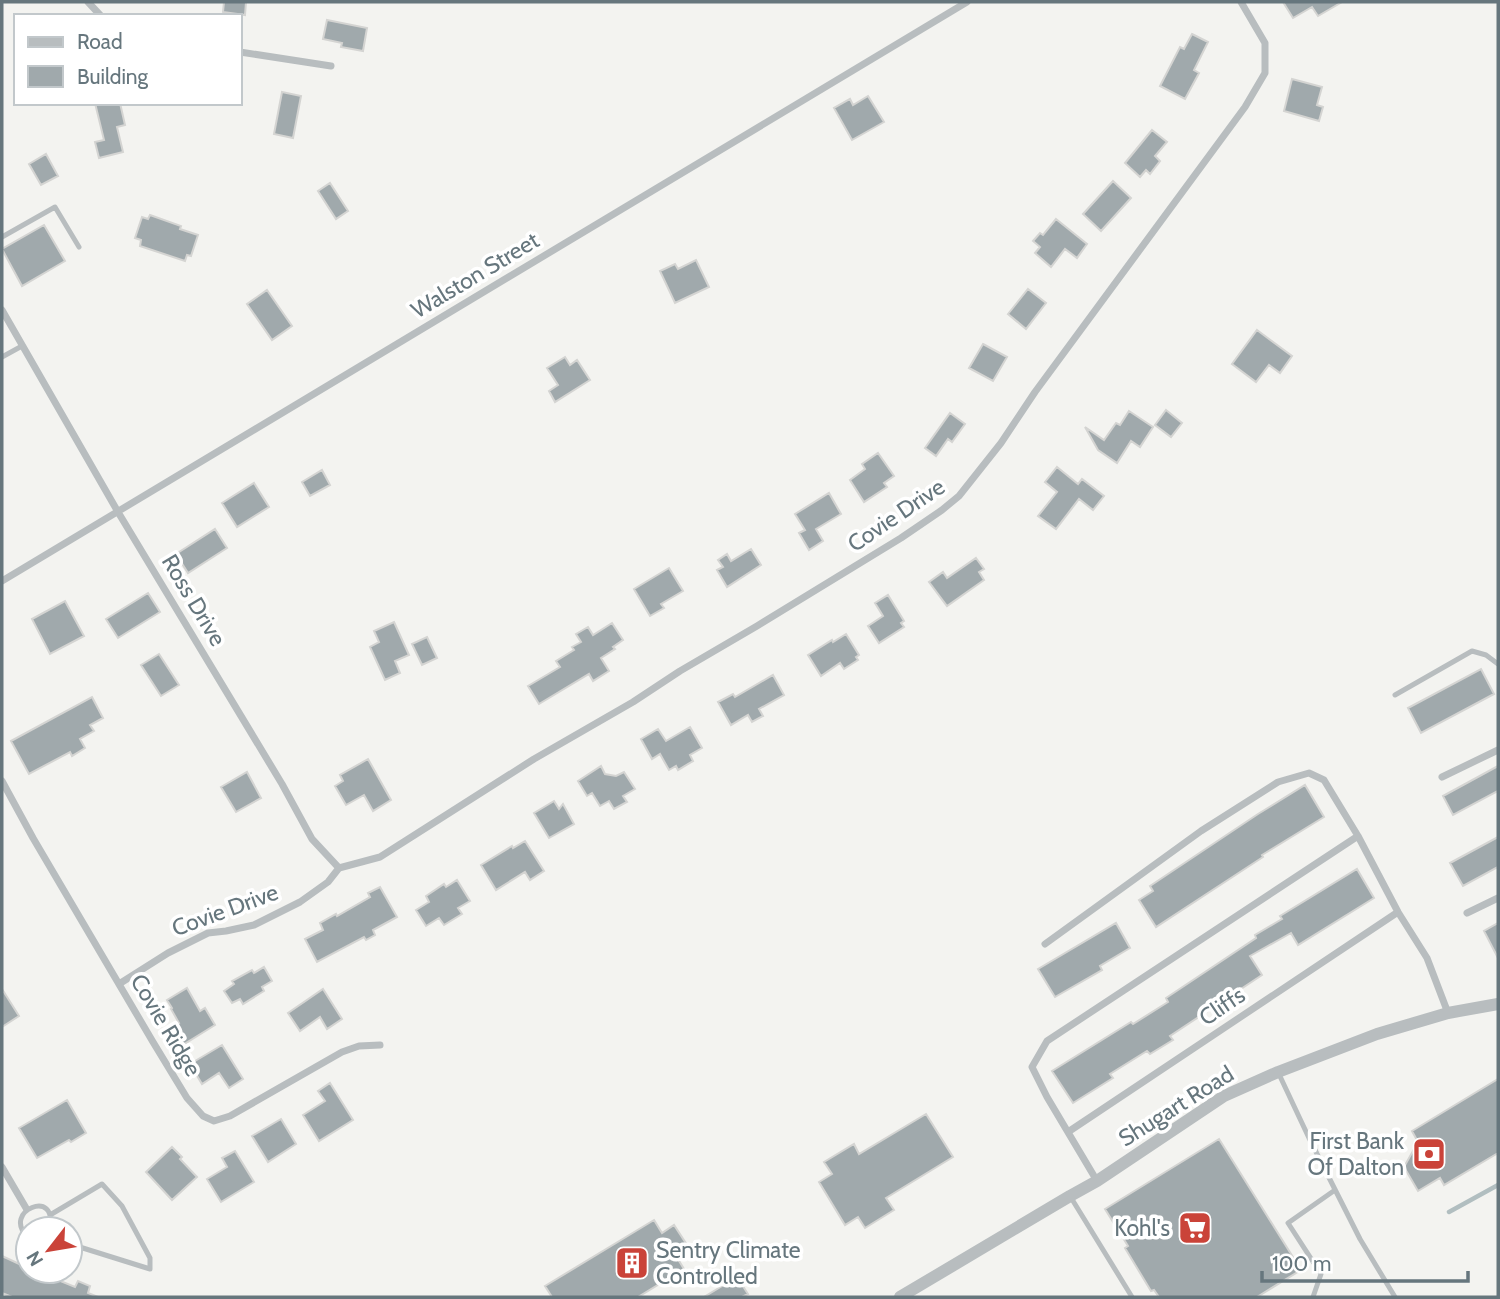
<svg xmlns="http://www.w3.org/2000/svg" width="1500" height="1299" viewBox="0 0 1500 1299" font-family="Cabin,sans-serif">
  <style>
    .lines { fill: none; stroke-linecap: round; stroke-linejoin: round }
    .stream { stroke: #b1bec0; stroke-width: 4.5 }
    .building { fill: #a0a9ac; stroke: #d4d4d2; stroke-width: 2 }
    .service { stroke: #b8bdbf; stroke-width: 5 }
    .minor { stroke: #b8bdbf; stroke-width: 7 }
    .tertiary { stroke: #b8bdbf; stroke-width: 12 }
    .labels { text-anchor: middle; stroke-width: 7; stroke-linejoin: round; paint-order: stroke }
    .street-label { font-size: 23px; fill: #66767d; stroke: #fff }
    .poi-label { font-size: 23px; fill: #66767d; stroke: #fff; text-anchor: end }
  </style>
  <rect width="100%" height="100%" fill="#f3f3f0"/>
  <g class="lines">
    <path class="stream" d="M1449,1212L1498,1185"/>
  </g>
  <path class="building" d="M224,2H246L245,15L223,12Z
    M1283,2H1342L1318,16L1312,7L1293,18Z
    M327,20L367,28L363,51L341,47L342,43L323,39Z
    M1192,34L1208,42L1194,70L1199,73L1185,99L1160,86L1180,47L1184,49Z
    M1292,79L1322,87L1317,105L1323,107L1319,121L1284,111Z
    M282,92L301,96L293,138L274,134Z
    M868,96L884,122L852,140L834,108L850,99L853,105Z
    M95,103H120L125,125L117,127L123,152L99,158L95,142L104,140Z
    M1152,130L1167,142L1155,156L1160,161L1150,174L1146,170L1140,177L1125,163Z
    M46,154L58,176L41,185L29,164Z
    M1113,181L1131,198L1101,231L1083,214Z
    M330,183L348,211L336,219L318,191Z
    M150,215L181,226L180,229L198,235L191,256L187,255L185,261L140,246L141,240L135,238L142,217L148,219Z
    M1056,219L1087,244L1077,258L1065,249L1051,267L1035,253L1040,247L1033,241L1040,233L1043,235Z
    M44,225L65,261L22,286L2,249Z
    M696,260L709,287L675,303L660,271L675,264L678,269Z
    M1028,289L1046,303L1026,329L1008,314Z
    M267,290L292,326L272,340L247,304Z
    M1257,330L1292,356L1280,373L1269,365L1256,382L1232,364Z
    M983,344L1007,357L993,381L969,368Z
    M565,357L570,365L577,360L590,380L555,402L549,391L558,385L547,368Z
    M1166,410L1182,423L1171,437L1155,425Z
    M1129,411L1153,427L1140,447L1131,441L1117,463L1098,450L1085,427L1104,440L1116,423L1120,425Z
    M950,413L965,424L952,442L948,439L936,456L925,448Z
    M878,453L894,476L884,483L887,487L864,502L850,480L865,469L862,464Z
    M1057,467L1078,484L1082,479L1104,496L1093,510L1079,499L1056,529L1038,516L1057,492L1045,482Z
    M322,470L330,485L310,496L302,482Z
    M254,483L269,507L237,527L222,503Z
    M829,493L841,514L816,529L823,541L809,550L799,533L805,530L795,514Z
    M215,529L227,548L188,573L176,554Z
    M751,549L761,565L727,587L717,570L723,567L718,560L727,554L731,561Z
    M976,558L984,569L979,572L984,580L947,606L929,582L943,572L947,578Z
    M669,568L683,591L661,604L664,608L650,616L634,589Z
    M148,593L160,612L118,638L106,619Z
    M888,595L904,621L901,623L904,627L879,643L868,626L883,616L875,603Z
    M65,601L84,636L50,654L32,619Z
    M394,622L409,655L395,661L400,673L385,680L370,647L379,642L374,631Z
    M612,623L623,640L613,647L615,649L601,658L609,671L593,681L589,674L539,704L528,686L560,667L556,661L574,650L572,647L581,642L576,634L588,627L593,635Z
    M846,634L859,655L856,657L858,660L844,669L840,663L821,676L808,655L832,640L833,642Z
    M427,637L437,658L422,665L412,644Z
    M159,654L179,685L161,696L141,665Z
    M1481,669L1494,694L1421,733L1408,708Z
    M773,675L784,695L759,709L763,716L752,722L748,715L731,725L718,702L733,694L735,697Z
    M92,697L103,718L90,725L94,731L80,739L85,748L72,756L70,752L29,774L11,741Z
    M690,727L702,748L690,755L693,761L678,770L676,766L669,770L660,754L652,759L641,739L658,729L666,741Z
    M368,759L391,800L373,811L364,795L346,805L335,786L343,781L340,775Z
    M601,766L605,774L616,776L624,772L635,789L623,796L627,802L614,809L609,801L600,806L592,793L587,796L578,781Z
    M1498,766V791L1453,815L1443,796Z
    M247,772L261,798L236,812L221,787Z
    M1305,785L1324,817L1262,855L1263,857L1156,927L1139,900L1153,891L1150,886L1258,814Z
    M554,801L559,809L563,804L574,824L549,838L534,813Z
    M1498,837V867L1463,886L1450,863Z
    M525,841L544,871L530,880L525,872L496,890L481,865L512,846L513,848Z
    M1357,869L1374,898L1298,945L1291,933L1250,956L1262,975L1170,1036L1173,1040L1150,1054L1147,1051L1110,1074L1113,1078L1073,1103L1052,1071L1131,1022L1133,1024L1168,1002L1166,998L1256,938L1255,935L1282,919L1280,916Z
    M457,880L470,901L458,908L462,914L444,925L439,918L426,926L416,910L429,902L426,896L444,884L446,887Z
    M380,887L397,917L373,930L375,935L366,940L364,937L317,962L305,939L323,930L320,923L336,914L337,916L370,897L368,893Z
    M1116,923L1130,948L1100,966L1102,970L1055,997L1038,969Z
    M1498,923V958L1484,931Z
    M264,967L272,981L262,987L264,991L243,1004L240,999L232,1003L224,991L234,984L232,981L252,970L254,973Z
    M187,988L200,1011L205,1008L215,1025L181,1046L170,1028L179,1023L171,1009L172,1008L167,1000Z
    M2,989L19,1016L2,1027Z
    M323,989L342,1019L327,1029L320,1017L300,1031L288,1013Z
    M222,1045L243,1079L229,1088L219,1073L202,1084L190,1064Z
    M1498,1079V1153L1444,1185L1440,1178L1418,1191L1404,1167L1418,1142L1412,1131Z
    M330,1083L353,1120L319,1141L303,1115L325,1101L318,1091Z
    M67,1100L86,1133L71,1142L69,1140L37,1158L19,1128Z
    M926,1114L953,1157L886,1198L894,1210L865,1228L858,1217L845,1225L819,1182L832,1174L824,1162L854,1144L859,1154Z
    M281,1119L296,1144L268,1162L252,1136Z
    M1219,1139L1301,1270L1257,1297H1159L1154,1290L1151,1291L1125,1248L1128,1246L1105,1209Z
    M172,1147L182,1157L180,1159L197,1177L172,1200L146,1172Z
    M235,1151L254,1182L221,1202L207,1179L227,1167L222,1158Z
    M654,1220L662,1233L674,1225L689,1248L676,1256L684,1269L638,1297H552L545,1286Z
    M2,1256L28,1268V1271H36L75,1287L78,1281L90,1286L88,1293L98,1297H12L2,1293Z
    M737,1277L748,1294L742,1297H704Z"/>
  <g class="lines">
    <path class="service" d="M2,237L55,207L79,247
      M2,357L22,346
      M1395,695L1472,651L1486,655L1498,664
      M1278,1072L1309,1138L1360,1239L1395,1297
      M1070,1196L1132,1297
      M50,1215L102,1184L122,1206L150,1258V1269L70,1244
      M28,1237C0,1211 60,1187 49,1229
      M1313,1297L1321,1274L1288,1223L1335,1190"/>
    <path class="minor" d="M88,2L101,16
      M240,52L331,66
      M2,310L118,512L282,784L312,839L339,868L380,857L534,759L633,702L680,671L757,626L901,538L942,510L959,496L1001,443L1035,392L1245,107L1265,73V43L1241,2
      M2,581L967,2
      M1442,777L1498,750
      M2,781L33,838L153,1042L187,1098L203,1116L214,1121L230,1116L342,1052L359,1046L380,1045
      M1467,913L1498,898
      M1045,944L1201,831L1278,782L1309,773L1324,780L1358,836L1398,912L1427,958L1448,1013
      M119,984L168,953L208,933L226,931L254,925L300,902L328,882L339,868
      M1068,1132L1398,912
      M2,1167L26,1208
      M1097,1181L1047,1097L1032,1067L1047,1041L1358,836"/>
    <path class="tertiary" d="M900,1297L1070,1196L1097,1181L1224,1096L1278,1072L1377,1034L1448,1013L1498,1004"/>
  </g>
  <defs>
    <symbol id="bank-square" viewBox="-11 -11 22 22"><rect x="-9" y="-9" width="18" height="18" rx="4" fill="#ca4339" stroke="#fff"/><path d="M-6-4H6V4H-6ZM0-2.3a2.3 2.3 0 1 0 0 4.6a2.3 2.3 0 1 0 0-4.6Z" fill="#fff"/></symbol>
    <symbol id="supermarket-square" viewBox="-11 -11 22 22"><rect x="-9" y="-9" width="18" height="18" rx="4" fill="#ca4339" stroke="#fff"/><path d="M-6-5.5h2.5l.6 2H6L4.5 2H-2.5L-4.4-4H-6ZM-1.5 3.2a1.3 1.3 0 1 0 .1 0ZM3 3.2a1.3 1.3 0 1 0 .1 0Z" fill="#fff"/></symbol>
    <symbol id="building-square" viewBox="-11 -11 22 22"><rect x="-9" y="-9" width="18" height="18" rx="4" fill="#ca4339" stroke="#fff"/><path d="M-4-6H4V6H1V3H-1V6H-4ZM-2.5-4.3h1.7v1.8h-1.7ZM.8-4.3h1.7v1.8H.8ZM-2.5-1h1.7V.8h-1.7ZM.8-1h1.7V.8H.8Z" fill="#fff"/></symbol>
  </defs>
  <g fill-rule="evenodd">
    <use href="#bank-square" x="1410" y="1135" width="38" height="38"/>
    <use href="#supermarket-square" x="1176" y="1209" width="38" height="38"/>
    <use href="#building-square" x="613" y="1244" width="38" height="38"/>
  </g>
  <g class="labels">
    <g class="street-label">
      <text transform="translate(475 275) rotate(-31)" y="8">Walston Street</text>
      <text transform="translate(896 515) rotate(-34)" y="8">Covie Drive</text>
      <text transform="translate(194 600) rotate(59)" y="8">Ross Drive</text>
      <text transform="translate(225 910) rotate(-20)" y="8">Covie Drive</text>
      <text transform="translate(1222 1006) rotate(-34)" y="8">Cliffs</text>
      <text transform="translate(166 1025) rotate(59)" y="8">Covie Ridge</text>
      <text transform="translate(1176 1106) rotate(-32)" y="8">Shugart Road</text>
    </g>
    <g class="poi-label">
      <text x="1404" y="1149">First Bank<tspan x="1404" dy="26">Of Dalton</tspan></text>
      <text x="1170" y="1236">Kohl's</text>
      <text x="656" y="1258" text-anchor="start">Sentry Climate<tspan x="656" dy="26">Controlled</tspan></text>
    </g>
  </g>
  <rect width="1500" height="1299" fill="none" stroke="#66767d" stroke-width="7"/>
  <rect x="14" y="14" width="228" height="91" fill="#ffffff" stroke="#c2c8cb" stroke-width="2"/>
  <rect x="28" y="37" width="35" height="10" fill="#b8bdbf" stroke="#c2c8cb" stroke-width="2"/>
  <text x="77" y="49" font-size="21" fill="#66767d">Road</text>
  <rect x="28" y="66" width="35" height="21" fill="#a0a9ac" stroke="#c2c8cb" stroke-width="2"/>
  <text x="77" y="84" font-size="21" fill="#66767d">Building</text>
  <g transform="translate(49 1250) rotate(239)"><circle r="33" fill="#ffffff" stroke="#c2c8cb" stroke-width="2"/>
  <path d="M0-5L12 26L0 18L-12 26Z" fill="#ca4339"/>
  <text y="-10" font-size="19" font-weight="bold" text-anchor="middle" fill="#66767d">N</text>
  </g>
  <path d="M1262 1271v10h206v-10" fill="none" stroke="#66767d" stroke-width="3.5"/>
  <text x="1272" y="1271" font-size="21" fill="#66767d" stroke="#ffffff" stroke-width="5" paint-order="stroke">100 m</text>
</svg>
